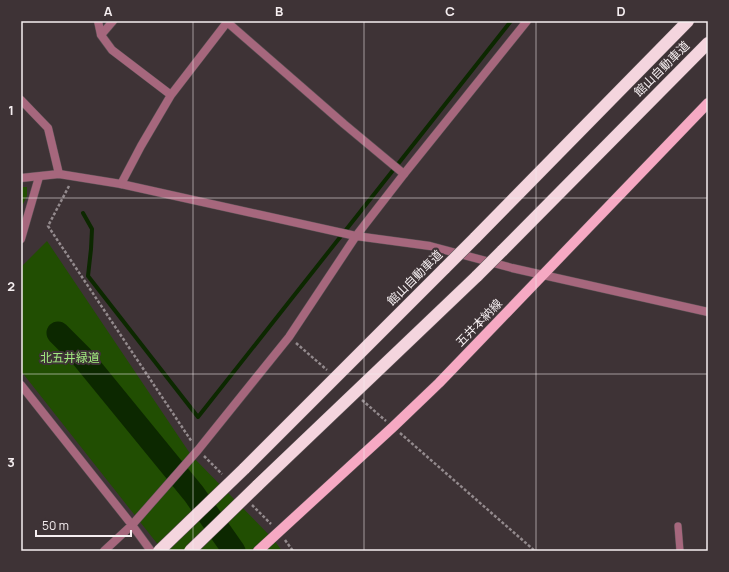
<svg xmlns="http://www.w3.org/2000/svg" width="729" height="572" viewBox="0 0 729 572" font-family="Manrope,'Noto Sans JP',sans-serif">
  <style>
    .park { fill: #214e02 }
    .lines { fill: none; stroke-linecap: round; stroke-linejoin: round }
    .stream { stroke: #0c2800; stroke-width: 4 }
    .river { stroke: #0c2800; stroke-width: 23 }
    .service-casing { stroke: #5b5154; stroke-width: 8 }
    .minor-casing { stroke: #5b5154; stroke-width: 9 }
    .tertiary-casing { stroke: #5b5154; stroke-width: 9 }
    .primary-casing { stroke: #5b5154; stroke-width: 11 }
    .motorway-casing { stroke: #5b5154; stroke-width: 13 }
    .path { stroke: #938a8d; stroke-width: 2.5; stroke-dasharray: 3 2; stroke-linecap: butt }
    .service { stroke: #a6677d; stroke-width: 7 }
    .minor { stroke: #a6677d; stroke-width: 8 }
    .tertiary { stroke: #a6677d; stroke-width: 8 }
    .primary { stroke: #f6a9c3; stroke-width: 10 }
    .motorway { stroke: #f4d5de; stroke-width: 12 }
    .motorway-bridge-casing { stroke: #5b5154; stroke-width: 13; stroke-linecap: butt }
    .motorway-bridge { stroke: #f4d5de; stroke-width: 12 }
    .grid { fill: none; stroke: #f6eff1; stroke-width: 1; stroke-opacity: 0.55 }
    .labels { text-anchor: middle; stroke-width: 4; stroke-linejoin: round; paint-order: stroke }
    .street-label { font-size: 12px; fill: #f6eff1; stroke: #3e3336 }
    .park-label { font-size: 12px; fill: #a2eb80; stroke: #3e3336 }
    .neatline { fill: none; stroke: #f6eff1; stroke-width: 1.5 }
    .grid-label { font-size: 13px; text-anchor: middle; font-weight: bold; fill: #f6eff1 }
  </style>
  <rect width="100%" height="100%" fill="#3e3336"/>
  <path class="park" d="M21,187H27V196L21,208Z
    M47,241L191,455L274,540L282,551H163L21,371V267Z"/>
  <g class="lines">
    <path class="stream" d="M83,213L92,229L91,249L88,276L198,417L511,21"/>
    <path class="river" d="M58,333L82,357L194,494L234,551"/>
    <defs>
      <path id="service" d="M678,526L680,551"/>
      <path id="minor" d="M98,21L101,35L112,50L171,95
        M227,22L344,124L404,174
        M101,35L113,21
        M21,100L48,128L59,174
        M121,184L141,146L171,95L228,21
        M21,239L39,177
        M21,385L132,525L104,551"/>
      <path id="tertiary" d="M21,178L59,174L121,184L356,236L430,246L512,268L708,312
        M151,551L132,525L198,450L289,337L356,236L404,174L527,21"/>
      <path id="primary" d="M258,551L393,427L439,383L708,103"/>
      <path id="motorway" d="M475,238L688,21
        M502,251L708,43
        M244,469L445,268
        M257,486L477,276"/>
    </defs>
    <use href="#service" class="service-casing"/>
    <use href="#minor" class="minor-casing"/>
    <use href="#tertiary" class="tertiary-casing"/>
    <use href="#primary" class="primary-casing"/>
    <use href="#motorway" class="motorway-casing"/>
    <path class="path" d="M69,186L48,226L192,442
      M296,343L327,370
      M362,400L386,421
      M400,433L535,551
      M204,456L222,474
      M252,505L271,524
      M285,540L293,551"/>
    <use href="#service" class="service"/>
    <use href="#minor" class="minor"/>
    <use href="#tertiary" class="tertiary"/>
    <use href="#primary" class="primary"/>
    <use href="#motorway" class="motorway"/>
    <defs>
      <path id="motorway-bridge" d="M445,268L475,238
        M477,276L502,251
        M159,551L244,469
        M190,551L257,486"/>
    </defs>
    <use href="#motorway-bridge" class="motorway-bridge-casing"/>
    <use href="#motorway-bridge" class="motorway-bridge"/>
  </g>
  <path class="grid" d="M193,21V551M364,21V551M536,21V551M21,198H708M21,374H708"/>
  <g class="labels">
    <g class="street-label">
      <text transform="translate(662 69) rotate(-45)" y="4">館山自動車道</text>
      <text transform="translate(415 278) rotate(-45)" y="4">館山自動車道</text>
      <text transform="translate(479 323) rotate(-46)" y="4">五井本納線</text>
    </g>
    <g class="park-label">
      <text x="70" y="362">北五井緑道</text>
    </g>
  </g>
  <rect width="729" height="572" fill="none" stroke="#3e3336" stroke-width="44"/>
  <path d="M36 530v6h95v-6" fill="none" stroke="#f6eff1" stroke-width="2"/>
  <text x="42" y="530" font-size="12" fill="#f6eff1" stroke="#3e3336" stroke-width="3" paint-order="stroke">50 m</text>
  <rect x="22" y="22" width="685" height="528" class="neatline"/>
  <g class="grid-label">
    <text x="108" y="16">A</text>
    <text x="279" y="16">B</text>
    <text x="450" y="16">C</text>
    <text x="621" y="16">D</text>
    <text x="11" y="115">1</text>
    <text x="11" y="291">2</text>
    <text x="11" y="467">3</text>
  </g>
</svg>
